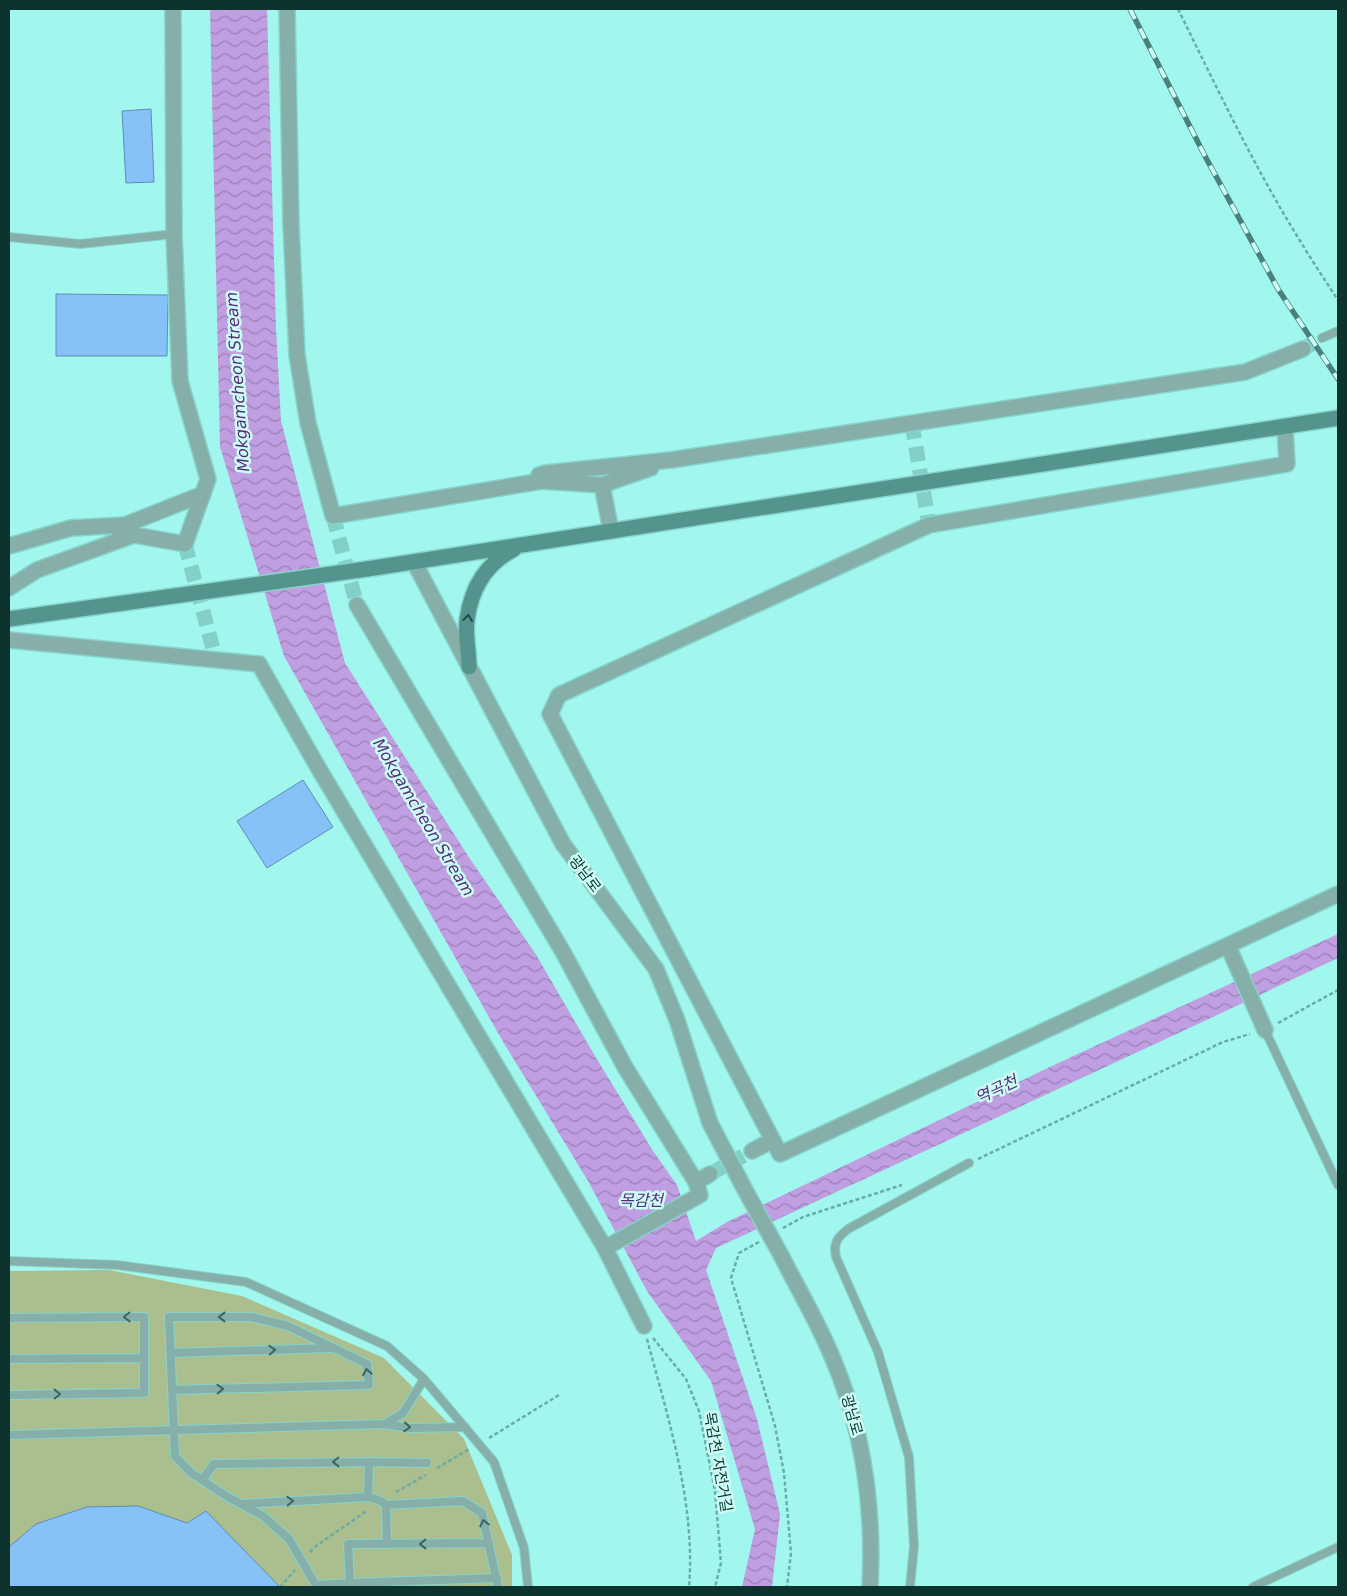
<svg xmlns="http://www.w3.org/2000/svg" width="1347" height="1596" viewBox="0 0 1347 1596" font-family="'DejaVu Sans','Noto Sans KR',sans-serif">
  <style>
    .green { fill: #abbf8e }
    .water { fill: url(#water-waves) }
    .building { fill: #86c2f8; stroke: #5c8db8 }
    .lines { fill: none; stroke-linecap: round; stroke-linejoin: round }
    .minor-tunnel { stroke: #83d0c7; stroke-width: 15; stroke-dasharray: 15 8; stroke-linecap: butt }
    .service-casing { stroke: #86d4cb; stroke-width: 10 }
    .minor-casing { stroke: #86d4cb; stroke-width: 18 }
    .tertiary-casing { stroke: #86d4cb; stroke-width: 18 }
    .secondary-casing { stroke: #86d4cb; stroke-width: 18 }
    .path { stroke: #69ada6; stroke-width: 2.5; stroke-dasharray: 4 2.5; stroke-linecap: butt }
    .service { stroke: #86afaa; stroke-width: 8 }
    .minor { stroke: #86afaa; stroke-width: 15 }
    .tertiary { stroke: #86afaa; stroke-width: 15 }
    .secondary { stroke: #54948d; stroke-width: 15 }
    .rail-casing { stroke: #49827c; stroke-width: 5.5 }
    .rail { stroke: #ccfdf6; stroke-width: 4; stroke-dasharray: 11; stroke-linecap: butt }
    .tertiary-bridge-casing { stroke: #86d4cb; stroke-width: 18; stroke-linecap: butt }
    .secondary-bridge-casing { stroke: #86d4cb; stroke-width: 18; stroke-linecap: butt }
    .tertiary-bridge { stroke: #86afaa; stroke-width: 15 }
    .secondary-bridge { stroke: #54948d; stroke-width: 15 }
    .oneway { stroke: #1f4b46 }
    .oneway2 { stroke: #3d6560 }
    .labels { text-anchor: middle; stroke-width: 5; stroke-linejoin: round; paint-order: stroke }
    .street-label { font-size: 15px; fill: #0d332f; stroke: #ccfdf6 }
    .water-label { font-size: 16px; font-style: italic; fill: #562b79; stroke: #ccfdf6 }
  </style>
  <defs>
    <pattern id="water-waves" width="16" height="10" patternUnits="userSpaceOnUse" patternTransform="scale(1.25)"><rect width="16" height="10" fill="#bf9ee1"/><path d="M0 5q4-4 8 0t8 0" fill="none" stroke="#9a81b7"/></pattern>
  </defs>
  <rect width="100%" height="100%" fill="#a1f7ed"/>
  <path class="green" d="M109,1270L242,1296L384,1358L464,1439L512,1555V1587H9V1271Z"/>
  <path class="water" d="M210,9H267L276,329L281,421L345,663L470,859L535,953L595,1056L653,1151L677,1185L696,1241L727,1222L908,1135L1054,1065L1338,934V958L1213,1017L716,1248L706,1270L757,1419L780,1514L772,1587H742L755,1529L711,1381L647,1291L588,1181L502,1040L284,656L220,447Z"/>
  <path class="building" d="M151,109L154,182L126,183L122,111Z
    M56,294L168,295L167,356H56Z
    M303,780L333,827L267,868L237,821Z
    M138,1506L187,1523L206,1511L280,1587H9V1547L36,1524L87,1507Z"/>
  <g class="lines">
    <path class="minor-tunnel" d="M1303,349L1322,338
      M912,424L929,525
      M333,516L357,605
      M185,544L216,660
      M710,1174L752,1151"/>
    <defs>
      <path id="service" d="M9,237L80,244L174,234
        M1322,338L1338,331
        M1265,1030L1338,1185
        M9,1261L117,1265L246,1282L387,1346L424,1379L494,1462L524,1548L528,1587
        M9,1318L144,1317V1393L9,1395
        M171,1353L331,1348
        M9,1359L144,1358
        M424,1379L403,1413L385,1424L409,1428L465,1427
        M172,1390L369,1385L367,1364L288,1326L251,1317H169L175,1456L191,1473L228,1497L263,1516L289,1539L317,1587
        M9,1435L385,1424
        M369,1462L427,1463
        M202,1480L214,1464L369,1462L368,1497L381,1501L386,1505L463,1501L482,1513L498,1587
        M241,1504L368,1497
        M386,1505L387,1544
        M350,1583L348,1544L489,1543
        M316,1585L350,1583L497,1578
        M910,1587L914,1546L909,1457L878,1352L836,1257C833,1243 837,1238 848,1229L969,1163
        M1253,1587L1338,1547"/>
      <path id="minor" d="M287,9L291,224L297,355L308,423L333,516L542,481L602,485L611,531
        M1285,427L1287,464L929,525L559,695L550,714L780,1154L1338,894
        M539,475L546,473L671,460L1245,372L1303,349
        M602,485L651,468
        M120,533L125,525L203,494
        M9,546L71,528L125,525
        M9,588L37,570L134,535L185,544L208,479L180,381L174,234L173,9
        M357,605L563,952L625,1067L696,1182
        M9,640L259,664L319,769L605,1248L644,1326
        M1228,946L1265,1030
        M752,1151L773,1140
        M605,1248L700,1195L696,1182L710,1174"/>
      <path id="tertiary" d="M414,562L563,844L656,969L677,1020L710,1123L744,1188
        M782,1257C799,1291 819,1324 833,1359C864,1432 874,1509 870,1587"/>
      <path id="secondary" d="M367,569L1338,418
        M469,667C469,652 465,635 467,620C471,589 485,564 514,549"/>
    </defs>
    <use href="#service" class="service-casing"/>
    <use href="#minor" class="minor-casing"/>
    <use href="#tertiary" class="tertiary-casing"/>
    <use href="#secondary" class="secondary-casing"/>
    <path class="path" d="M1178,9C1214,82 1249,156 1291,226C1306,251 1322,276 1338,300
      M1278,1023L1338,990
      M978,1159L1223,1042L1250,1034
      M783,1228L803,1217L902,1185
      M759,1242L739,1253L731,1278L775,1426L784,1473L791,1553L787,1587
      M653,1338L686,1379L699,1411L715,1491L721,1563L715,1587
      M647,1339C668,1418 696,1505 689,1587
      M489,1438L559,1395
      M437,1468L469,1449
      M396,1492L426,1475
      M310,1552L316,1546L368,1510
      M280,1587L295,1570"/>
    <use href="#service" class="service"/>
    <use href="#minor" class="minor"/>
    <use href="#tertiary" class="tertiary"/>
    <use href="#secondary" class="secondary"/>
    <defs>
      <path id="rail" d="M1130,9L1206,158L1278,289L1338,379"/>
    </defs>
    <use href="#rail" class="rail-casing"/>
    <use href="#rail" class="rail"/>
    <defs>
      <path id="tertiary-bridge" d="M744,1188L782,1257"/>
      <path id="secondary-bridge" d="M9,619L367,569"/>
    </defs>
    <use href="#tertiary-bridge" class="tertiary-bridge-casing"/>
    <use href="#secondary-bridge" class="secondary-bridge-casing"/>
    <use href="#tertiary-bridge" class="tertiary-bridge"/>
    <use href="#secondary-bridge" class="secondary-bridge"/>
  </g>
  <defs><path id="oneway-chevron" d="M-2-3.5L2.5 0L-2 3.5" fill="none" stroke-width="1.6" stroke-linecap="round" stroke-linejoin="round" transform="scale(1.25)"/></defs>
  <use class="oneway" href="#oneway-chevron" transform="translate(468 618) rotate(-83)"/>
  <g class="oneway2">
    <use href="#oneway-chevron" transform="translate(127 1317) rotate(179)"/>
    <use href="#oneway-chevron" transform="translate(222 1317) rotate(-180)"/>
    <use href="#oneway-chevron" transform="translate(272 1350) rotate(-2)"/>
    <use href="#oneway-chevron" transform="translate(367 1372) rotate(-100)"/>
    <use href="#oneway-chevron" transform="translate(220 1389) rotate(-2)"/>
    <use href="#oneway-chevron" transform="translate(57 1394) rotate(-1)"/>
    <use href="#oneway-chevron" transform="translate(407 1427) rotate(5)"/>
    <use href="#oneway-chevron" transform="translate(336 1462) rotate(179)"/>
    <use href="#oneway-chevron" transform="translate(290 1501) rotate(-3)"/>
    <use href="#oneway-chevron" transform="translate(484 1523) rotate(-103)"/>
    <use href="#oneway-chevron" transform="translate(423 1544) rotate(180)"/>
  </g>
  <g class="labels">
    <g class="street-label">
      <text transform="translate(585 874) rotate(53)" y="5">광남로</text>
      <text transform="translate(852 1415) rotate(74)" y="5">광남로</text>
      <text transform="translate(718 1462) rotate(80)" y="5">목감천 자전거길</text>
    </g>
    <g class="water-label">
      <text transform="translate(237 382) rotate(-94)" y="6">Mokgamcheon Stream</text>
      <text transform="translate(424 817) rotate(59)" y="6">Mokgamcheon Stream</text>
      <text transform="translate(996 1089) rotate(-25)" y="6">역곡천</text>
      <text x="641" y="1206">목감천</text>
    </g>
  </g>
  <rect width="1347" height="1596" fill="none" stroke="#0d332f" stroke-width="20"/>
</svg>
